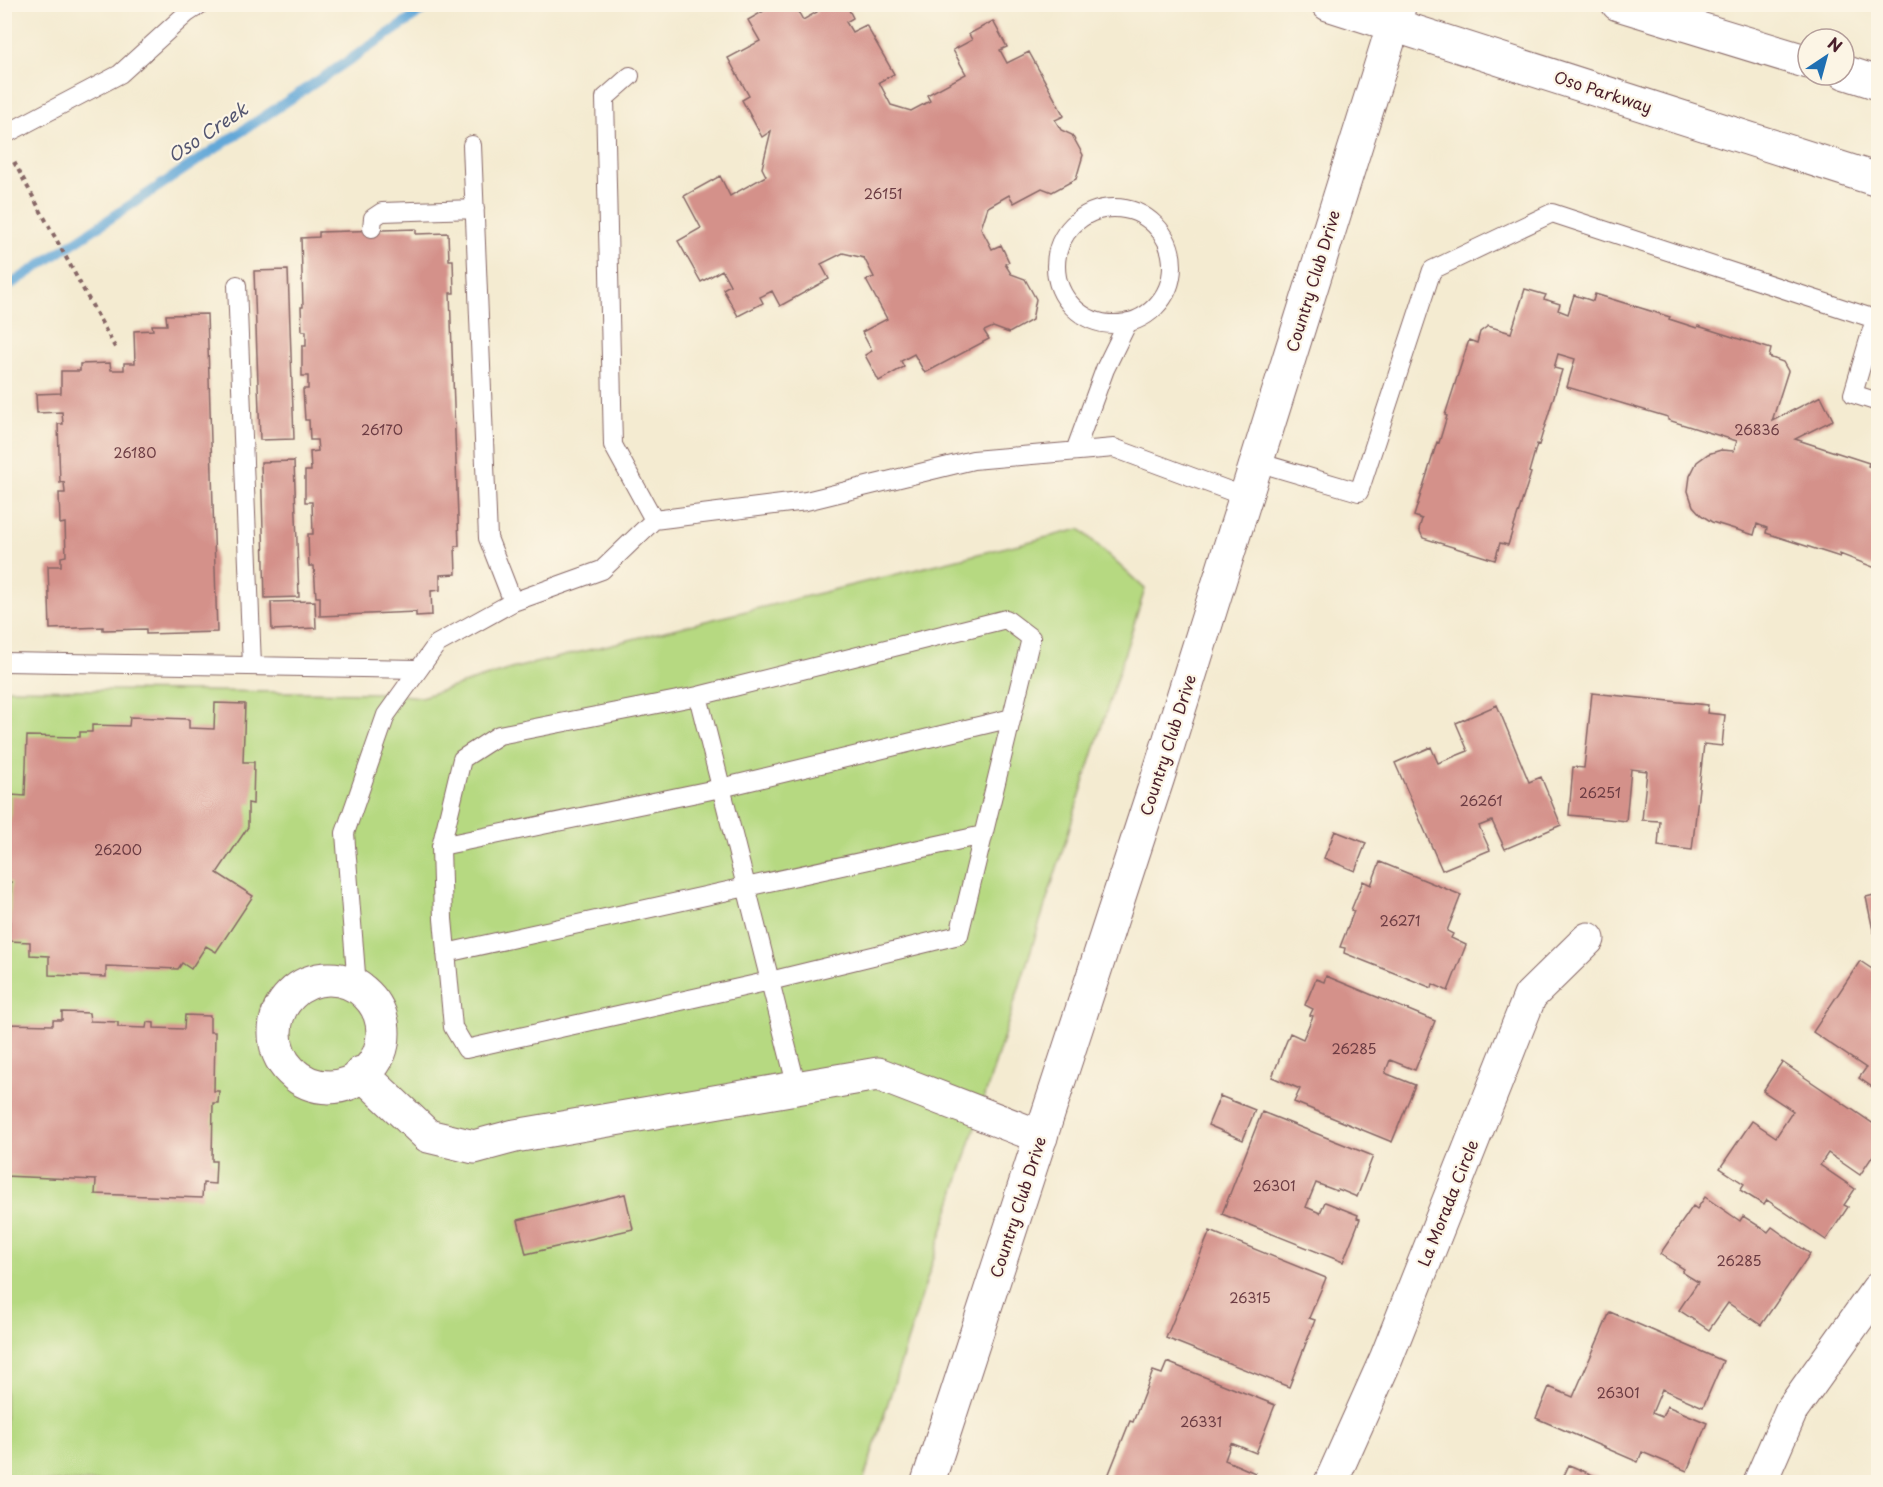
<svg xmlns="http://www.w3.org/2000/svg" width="1883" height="1487" viewBox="0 0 1883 1487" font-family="'Playpen Sans',sans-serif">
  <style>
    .green { fill: #b6d981; stroke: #807c56; stroke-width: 1.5 }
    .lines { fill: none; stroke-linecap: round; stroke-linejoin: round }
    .stream { stroke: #63a8d8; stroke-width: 10 }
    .building { fill: #d4918a }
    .service-casing { stroke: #866665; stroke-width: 20 }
    .minor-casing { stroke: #866665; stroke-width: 35 }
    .tertiary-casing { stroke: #866665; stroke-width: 35 }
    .primary-casing { stroke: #866665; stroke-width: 35 }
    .path { stroke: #866665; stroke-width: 4; stroke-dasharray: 4.5 4.5; stroke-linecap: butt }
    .service { stroke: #fff; stroke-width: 18 }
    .minor { stroke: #fff; stroke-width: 33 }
    .tertiary { stroke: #fff; stroke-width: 33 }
    .primary { stroke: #fff; stroke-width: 33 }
    .labels { text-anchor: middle; stroke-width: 4.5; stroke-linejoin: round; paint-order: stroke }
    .number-label { font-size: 14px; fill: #6c3c43 }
    .street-label { font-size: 16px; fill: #4a1f2b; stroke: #fcf5e5 }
    .water-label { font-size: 18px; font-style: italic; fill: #545670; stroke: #fcf5e5 }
  </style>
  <rect width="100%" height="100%" fill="#fcf5e5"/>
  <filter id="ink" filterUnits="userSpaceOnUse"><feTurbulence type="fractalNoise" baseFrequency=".0167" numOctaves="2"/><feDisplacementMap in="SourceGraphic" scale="12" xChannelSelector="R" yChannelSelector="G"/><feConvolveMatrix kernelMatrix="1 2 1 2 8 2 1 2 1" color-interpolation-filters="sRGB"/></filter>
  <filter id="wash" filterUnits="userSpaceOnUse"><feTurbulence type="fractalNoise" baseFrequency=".008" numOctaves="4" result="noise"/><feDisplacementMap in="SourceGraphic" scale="24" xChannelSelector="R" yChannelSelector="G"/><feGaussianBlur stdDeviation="1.35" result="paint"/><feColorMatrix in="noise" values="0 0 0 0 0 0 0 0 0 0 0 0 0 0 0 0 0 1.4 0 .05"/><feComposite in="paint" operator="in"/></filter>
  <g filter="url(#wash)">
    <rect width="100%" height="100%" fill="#f4ebd1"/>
    <path class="green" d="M1080,529L1145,589L863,1482H5V689L381,693L421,697L511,669Z"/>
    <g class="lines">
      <path class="stream" d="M4,289L408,21L430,4"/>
    </g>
    <g id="blocks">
      <path class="building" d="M776,4H794L803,20L817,12L813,5L815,4H846L853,18L846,22L852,32L866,25L894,74L879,82L891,105L911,111L930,101L927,95L966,74L953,50L972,40L969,34L993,21L1007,47L1000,50L1007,63L1029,52L1064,116L1055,120L1061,130L1072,135L1083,155L1076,179L1052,192L1042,188L1014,203L1009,195L988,207L981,228L992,249L1001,245L1009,262L1005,264L1011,274L1025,279L1036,299L1032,320L1009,333L993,327L984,331L989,339L925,373L914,354L901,361L904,367L879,381L865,355L872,351L862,332L887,319L866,280L874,277L864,258L843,253L821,264L829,279L780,306L772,291L760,297L763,303L738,316L723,289L730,285L722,270L701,282L678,241L701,228L684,196L720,176L730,196L766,176L762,168L771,131L762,137L742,100L749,96L728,58L760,41L748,20Z
        M416,229V234L448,233L449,260H453L454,293H450L459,546H455L456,574L440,575V590L431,591L432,615L416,616V612L320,616V597H316L314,566H309L308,534H313L312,502H305V471H311L310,452L318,451L317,440H310L309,420H305L303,389H308V376H302V346H306V331H302L301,307H303L301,238L319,237V232Z
        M288,270L294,439L260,440L254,271Z
        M1525,289L1546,295L1544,299L1560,304L1558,310L1568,314L1574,295L1593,301L1595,294L1670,317L1669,319L1697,328L1698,326L1771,349L1769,357L1783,362L1788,371L1772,421L1821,396L1833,420L1795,439L1869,463L1868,466L1878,469V569L1840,554V557L1766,533L1767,528L1757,524L1754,535L1712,522L1701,515L1693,506L1688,491L1690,476L1697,462L1708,454L1721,450L1734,451L1737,441L1668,420V417L1567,387L1575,359L1558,354L1554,368L1562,370L1539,445L1537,444L1529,472L1531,473L1508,545L1500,543L1495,560L1423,538L1419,529L1422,519L1414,516L1437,442L1439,443L1447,416L1445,415L1469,340L1477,343L1480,332L1488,326L1511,333Z
        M207,314L217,632L146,634V629L103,630V627L50,629L48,566H61V557L66,556L65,523L60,524L59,493H65L64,482L60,483L58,424H63L62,412L37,413L36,394L61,393V371H80V364L110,363L111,370H124V363H135L134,331L153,330L152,325H167L166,315Z
        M294,461L299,597L265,598L261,462Z
        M315,601L316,628L272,630L271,602Z
        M1592,693L1708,705L1707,713L1725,715L1722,746L1704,744L1692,850L1658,846L1660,821L1642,820L1647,771L1631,769L1626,821L1569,815L1573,767L1584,768Z
        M215,703L245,704L243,762H254L253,804L248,803V827L217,873L253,896L216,952L206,946L191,969L182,963L178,969L106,966V977L49,975V956L30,955V942L9,941L11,882H4V821H10L11,795L25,796L27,736L80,737V732H92V725L129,726L130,717L189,719V728L214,729Z
        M1497,705L1529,782L1541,777L1561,825L1505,849L1492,821L1479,826L1490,850L1442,870L1395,763L1431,747L1438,763L1468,751L1456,723Z
        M1335,831L1366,843L1355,871L1324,858Z
        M1380,862L1461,895L1447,931L1453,934L1451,938L1466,945L1448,991L1433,984L1432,988L1344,953L1345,948L1340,947L1354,911L1351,910L1363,881L1371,885Z
        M1878,894V934L1874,935L1866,897Z
        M1860,961L1878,973V1091L1859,1078L1866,1068L1813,1032Z
        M1326,976L1435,1021L1415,1070L1390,1060L1385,1073L1415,1085L1392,1142L1294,1102L1300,1089L1272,1077L1290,1033L1303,1039L1313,1016L1310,1015L1313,1009L1305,1005L1316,979L1324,982Z
        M62,1012L89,1013L90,1021L118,1022V1027L146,1028L147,1022L154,1023V1028L184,1029L185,1015L210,1016V1032H215L214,1091H219L218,1103H213L212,1161H216L215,1184L203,1183L202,1198L95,1194L96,1180L4,1176V1024L53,1025V1020H62Z
        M1782,1062L1878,1127V1148L1860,1175L1828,1153L1820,1165L1855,1189L1844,1205L1848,1207L1826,1240L1767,1200L1764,1205L1740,1190L1744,1184L1720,1168L1752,1121L1776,1137L1793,1111L1763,1091Z
        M1220,1096L1255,1110L1243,1140L1208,1125Z
        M1262,1112L1373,1156L1357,1197L1338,1189L1337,1191L1316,1183L1306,1207L1320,1213L1325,1202L1358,1215L1357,1218L1360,1219L1343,1262L1222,1214Z
        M625,1194L633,1229L526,1254L518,1220Z
        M1705,1197L1740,1221L1743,1216L1768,1232L1772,1227L1810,1254L1761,1325L1728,1303L1709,1330L1679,1310L1698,1282L1682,1272L1684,1269L1660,1254L1693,1206L1697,1209Z
        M1210,1231L1326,1278L1309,1318L1315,1320L1289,1387L1166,1338Z
        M1610,1312L1723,1361L1703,1407L1662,1389L1652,1413L1662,1417L1667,1406L1707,1423L1687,1471L1642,1452L1638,1462L1536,1418L1549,1387L1573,1397Z
        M1167,1362L1275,1405L1256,1453L1231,1443L1225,1460L1255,1473L1251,1482H1125L1108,1476L1130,1421L1133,1422L1153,1371L1162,1374Z
        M1569,1465L1609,1482H1561Z"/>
    </g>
  </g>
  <g filter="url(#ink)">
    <use href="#blocks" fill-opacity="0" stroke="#866665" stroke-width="1.5"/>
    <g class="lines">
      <defs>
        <path id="service" d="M630,76L605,98L613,445L654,520
          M4,135L120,74L186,14L201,4
          M472,145L488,538L513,602
          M1056 266a58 58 0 1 1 116 0a58 58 0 1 1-116 0Z
          M372,228L373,218L382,212L475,209
          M237,285L252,666
          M1878,320L1875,319L1853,394L1878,402
          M1075,451L1105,369L1128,322
          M1257,462L1359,492L1432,270L1552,213L1875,319
          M1006,619L1031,638L959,935L770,981L466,1049L453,1027L443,919L441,847L462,759L499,735L698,696Z
          M4,662L419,669
          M698,696L797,1088
          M441,846L721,788L1012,718
          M446,953L983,835
          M357,987L345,833L386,715L437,644L513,602L602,570L654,520L806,501L973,460L1114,448L1246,497"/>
        <path id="minor" d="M275 1033a54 54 0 1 1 108 0a54 54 0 1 1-108 0Z
          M361,1073L428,1136L474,1147L515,1136L878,1074L1041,1137
          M1331,1482L1386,1359L1530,996L1588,939
          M1760,1482L1791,1411L1878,1289"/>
        <path id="tertiary" d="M928,1482L1158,777L1400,4"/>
        <path id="primary" d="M1328,4L1878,180
          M1618,4L1808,62
          M1844,72L1878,83"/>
      </defs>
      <use href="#service" class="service-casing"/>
      <use href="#minor" class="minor-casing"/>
      <use href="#tertiary" class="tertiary-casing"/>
      <use href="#primary" class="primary-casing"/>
      <path class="path" d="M14,162L117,351"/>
      <use href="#service" class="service"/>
      <use href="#minor" class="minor"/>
      <use href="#tertiary" class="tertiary"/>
      <use href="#primary" class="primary"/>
    </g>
  </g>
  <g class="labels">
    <g class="number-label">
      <text x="883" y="199">26151</text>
      <text x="382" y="435">26170</text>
      <text x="1757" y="435">26836</text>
      <text x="135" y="458">26180</text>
      <text x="1600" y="798">26251</text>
      <text x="1481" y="806">26261</text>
      <text x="118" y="855">26200</text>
      <text x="1400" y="926">26271</text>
      <text x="1354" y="1054">26285</text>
      <text x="1274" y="1191">26301</text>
      <text x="1739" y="1266">26285</text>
      <text x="1250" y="1303">26315</text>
      <text x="1618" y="1398">26301</text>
      <text x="1201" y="1427">26331</text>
    </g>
    <g class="street-label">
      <text transform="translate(1603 92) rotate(18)" y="6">Oso Parkway</text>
      <text transform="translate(1313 281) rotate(-73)" y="6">Country Club Drive</text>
      <text transform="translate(1168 745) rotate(-72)" y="6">Country Club Drive</text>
      <text transform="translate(1448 1203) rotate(-68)" y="6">La Morada Circle</text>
      <text transform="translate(1018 1207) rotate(-72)" y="6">Country Club Drive</text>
    </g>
    <g class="water-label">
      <text transform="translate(208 133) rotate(-34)" y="6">Oso Creek</text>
    </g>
  </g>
  <rect width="1883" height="1487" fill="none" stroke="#fcf5e5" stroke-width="24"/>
  <g transform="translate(1826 57) rotate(36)"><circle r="28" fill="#fcf5e5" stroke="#b59f9b" stroke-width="1.5"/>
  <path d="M0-4.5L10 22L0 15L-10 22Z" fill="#1f6fb2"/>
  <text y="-9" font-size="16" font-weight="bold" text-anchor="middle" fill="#4a1f2b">N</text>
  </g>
</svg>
